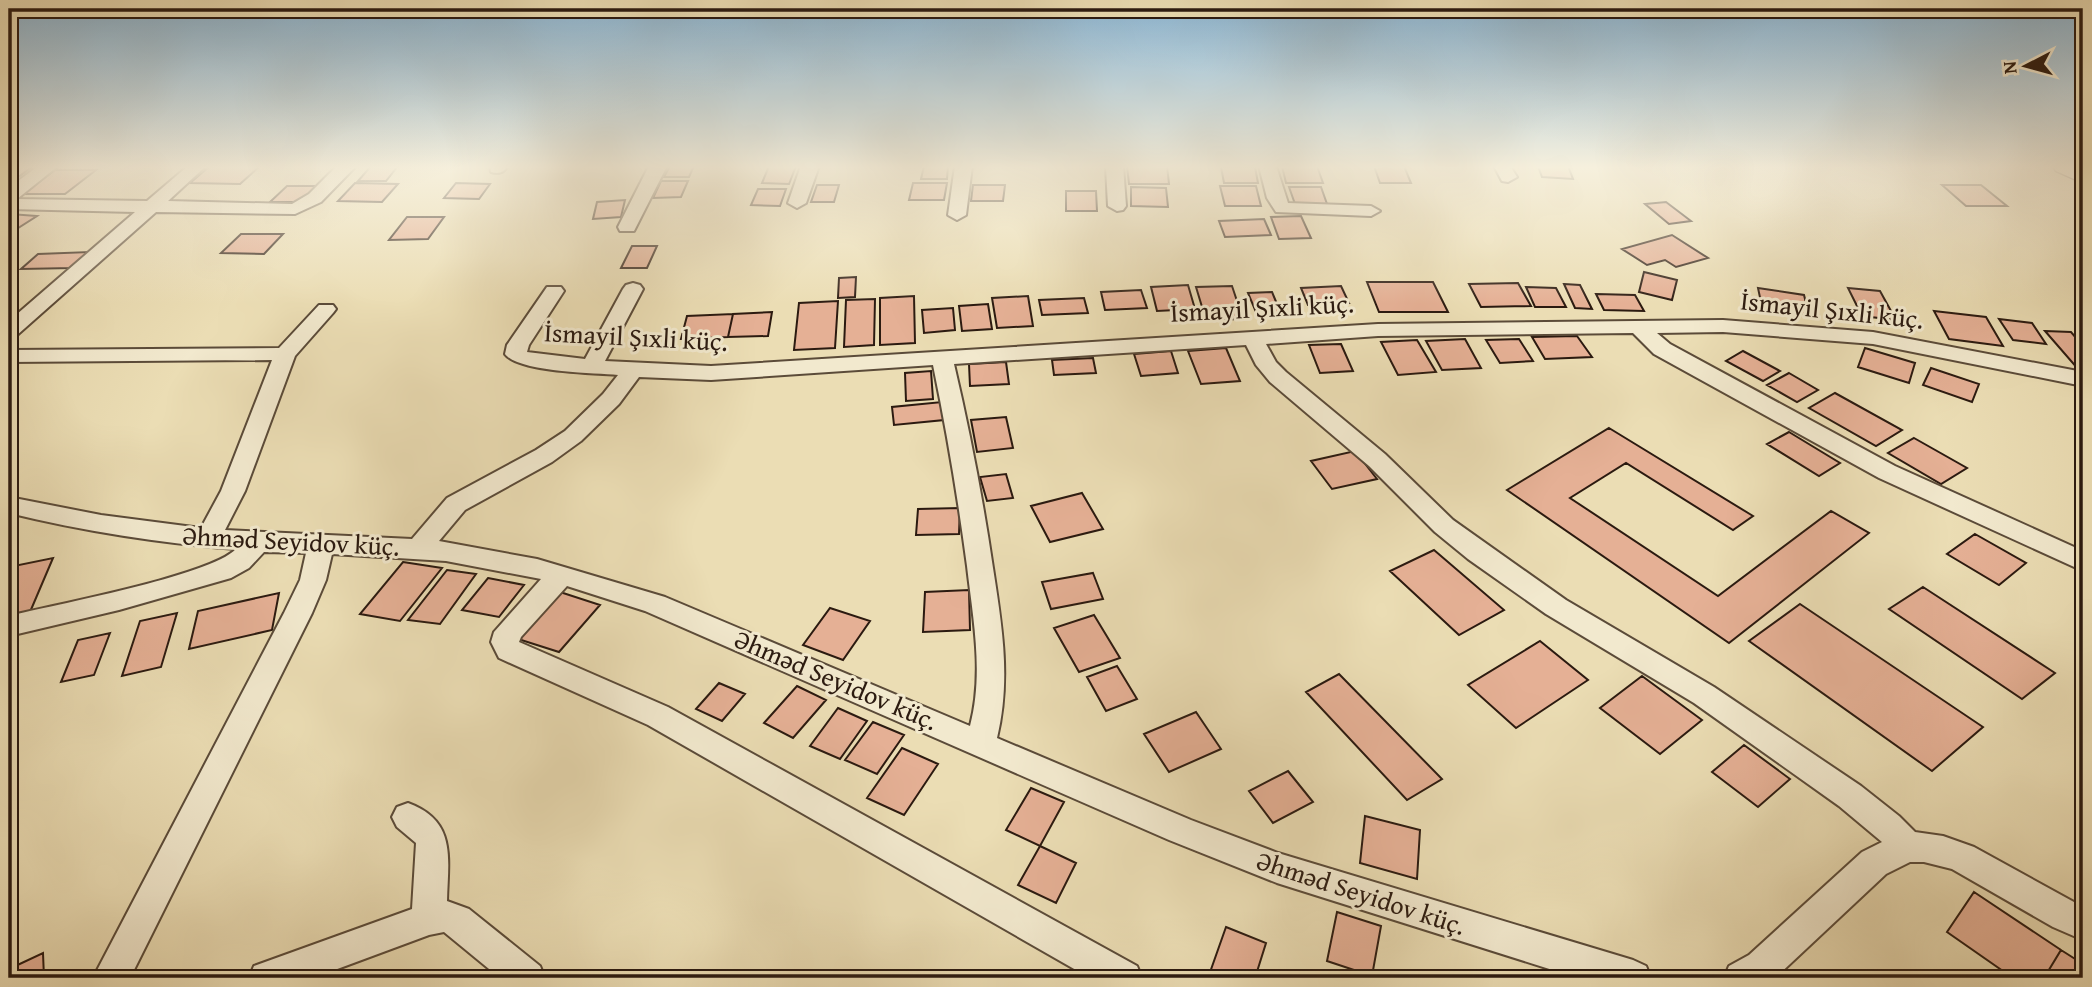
<svg xmlns="http://www.w3.org/2000/svg" width="2092" height="987" viewBox="0 0 2092 987" font-family="'Gentium Book Plus',serif">
  <style>
    .building { fill: #e5b095; stroke: #2b1a10; stroke-width: 2 }
    .lines { fill: none; stroke-linecap: round; stroke-linejoin: round }
    .minor-casing { stroke: #5b4b39; stroke-width: 4 }
    .secondary-casing { stroke: #2b1a10; stroke-width: 3 }
    .minor { fill: #f2e9ce; fill-rule: evenodd }
    .secondary { fill: #f2e9ce; fill-rule: evenodd }
    .labels { text-anchor: middle; stroke-width: 6; stroke-linejoin: round; paint-order: stroke }
    .street-label { font-size: 26px; fill: #2b1a10; stroke: #f2e9ce }
  </style>
  <rect width="100%" height="100%" fill="#ebddb4"/>
  <filter id="stains"><feTurbulence type="fractalNoise" baseFrequency=".00286" numOctaves="4"/><feColorMatrix values="0 0 0 0 .2 0 0 0 0 .09 0 0 0 0 .02 0 0 0 .5 -.17"/></filter>
  <radialGradient id="worn" r=".72"><stop offset=".6" stop-color="#630" stop-opacity="0"/><stop offset="1" stop-color="#630" stop-opacity=".3"/></radialGradient>
  <path class="building" d="M9,166H33L9,184Z
    M210,166H260L240,184L190,183Z
    M371,166H398L386,181H358Z
    M670,166H694L689,177H664Z
    M769,166H796L789,184L762,183Z
    M924,166H948L947,179H921Z
    M1127,166H1167L1169,184H1129Z
    M1282,166H1317L1323,183H1286Z
    M1374,166H1404L1411,183H1380Z
    M1538,166H1568L1573,179L1542,177Z
    M1221,167H1255L1258,183H1224Z
    M55,170H96L65,194H23Z
    M661,181H688L681,197L653,198Z
    M355,183L398,184L382,202L338,201Z
    M456,183L490,184L479,199L444,198Z
    M913,183H947L944,200H909Z
    M817,185H839L834,202H811Z
    M973,185H1005L1003,201H971Z
    M1942,185H1981L2007,206H1966Z
    M287,186H321L305,202H270Z
    M1220,186H1256L1261,206H1225Z
    M1131,187L1166,188L1168,207L1131,206Z
    M1289,187H1321L1327,204H1295Z
    M758,189H786L780,206L751,205Z
    M1066,191H1096L1097,211H1066Z
    M625,200L621,217L593,219L597,202Z
    M1666,202L1691,221L1669,224L1645,204Z
    M9,215L10,214L37,216L15,230H9Z
    M1301,216L1311,238L1279,239L1271,217Z
    M407,217H444L428,239L389,240Z
    M1264,219L1271,235L1225,237L1219,221Z
    M241,234H283L264,254L221,253Z
    M1672,235L1708,258L1676,267L1665,260L1647,265L1622,249Z
    M632,246H657L647,268H621Z
    M89,252L73,268L21,269L38,254Z
    M1644,272L1677,280L1672,300L1639,292Z
    M856,277L855,297L838,298L839,278Z
    M1367,282H1433L1448,312H1379Z
    M1518,283L1531,306L1481,307L1469,284Z
    M1564,284L1580,285L1592,309L1575,308Z
    M1188,285L1195,309L1157,311L1151,287Z
    M1232,286L1243,319L1206,320L1196,287Z
    M1341,286L1349,303L1308,305L1301,288Z
    M1526,287L1556,288L1566,307H1535Z
    M1758,288L1804,295L1809,315L1762,307Z
    M1848,288L1880,291L1896,320L1862,316Z
    M1141,290L1147,308L1105,310L1101,292Z
    M1272,292L1282,316L1258,317L1248,293Z
    M1596,294L1635,295L1644,311L1604,310Z
    M914,296L915,343L880,345V298Z
    M1028,296L1033,326L997,328L992,298Z
    M1084,298L1088,313L1042,315L1039,300Z
    M875,299L874,345L844,347L846,300Z
    M838,301L835,348L794,350L799,303Z
    M988,304L992,329L962,331L959,306Z
    M953,308L955,330L924,333L922,310Z
    M1934,311L1986,317L2003,346L1949,339Z
    M772,312L768,336L728,337L733,314Z
    M733,314L728,337L681,339L687,316Z
    M1999,319L2032,323L2046,344L2013,340Z
    M2045,331L2071,332L2083,346V369H2078Z
    M1577,336L1592,357L1545,359L1532,337Z
    M1465,339L1481,368L1442,370L1426,341Z
    M1519,339L1533,361L1500,363L1486,340Z
    M1417,340L1436,372L1398,375L1381,342Z
    M1341,344L1353,371L1320,373L1309,345Z
    M1226,348L1240,381L1201,384L1188,351Z
    M1865,348L1915,363L1909,383L1858,367Z
    M1171,351L1178,373L1141,376L1134,354Z
    M1743,351L1780,371L1763,381L1726,361Z
    M1093,358L1096,373L1054,375L1052,360Z
    M1006,362L1009,384L970,386L969,364Z
    M1931,368L1979,384L1972,402L1923,385Z
    M931,371L933,399L906,401L905,373Z
    M1789,373L1818,390L1797,402L1767,385Z
    M1835,393L1902,430L1876,446L1809,408Z
    M942,402L944,420L894,425L892,407Z
    M1006,417L1013,448L977,452L971,420Z
    M1609,428L1753,516L1733,530L1626,463L1570,498L1718,596L1831,511L1869,533L1729,643L1507,490Z
    M1789,432L1840,463L1819,476L1767,444Z
    M1914,438L1967,468L1941,484L1888,453Z
    M1355,451L1377,479L1332,489L1311,461Z
    M1006,474L1013,498L987,501L980,477Z
    M1082,493L1103,529L1050,542L1031,506Z
    M960,508L959,534L916,535L918,509Z
    M1975,534L2026,563L1999,585L1947,554Z
    M1434,550L1504,610L1459,635L1390,571Z
    M53,558L30,612L9,616V567Z
    M403,562L442,568L400,621L360,614Z
    M447,570L476,574L440,624L408,620Z
    M1093,573L1103,599L1051,609L1042,582Z
    M488,578L524,585L499,617L462,610Z
    M1923,587L2055,673L2022,699L1889,609Z
    M969,590L970,630L923,632L925,592Z
    M560,592L600,605L559,652L518,639Z
    M279,593L272,630L189,649L198,611Z
    M1800,604L1983,727L1932,771L1749,641Z
    M830,608L870,621L843,660L803,645Z
    M177,613L161,667L122,676L140,621Z
    M1094,615L1120,658L1079,672L1054,628Z
    M110,633L94,675L61,682L78,640Z
    M1540,641L1588,680L1516,728L1468,685Z
    M1117,666L1137,699L1106,711L1087,677Z
    M1339,674L1442,779L1407,800L1306,692Z
    M1642,676L1702,720L1660,754L1600,708Z
    M719,683L745,694L722,721L696,709Z
    M797,686L826,700L793,738L764,723Z
    M838,708L867,721L840,759L810,746Z
    M1196,712L1221,749L1169,772L1144,734Z
    M873,722L904,735L877,774L845,760Z
    M1744,745L1790,779L1758,807L1712,772Z
    M902,748L938,764L904,815L867,798Z
    M1288,771L1313,802L1273,823L1249,791Z
    M1031,788L1064,802L1040,846L1006,830Z
    M1365,816L1420,830L1417,879L1360,863Z
    M1040,846L1076,863L1056,903L1018,885Z
    M1974,892L2061,950L2044,978H2013L1947,932Z
    M1337,912L1381,926L1372,976L1327,961Z
    M1226,927L1266,943L1255,978H1208Z
    M2061,950L2083,964V978H2044Z
    M43,953L44,978H9V969Z"/>
  <g class="lines">
    <defs>
      <path id="minor" d="M38,166H58L17,199L147,201L188,166H206L168,201L292,204L309,194L337,166H356L321,202L295,214L156,212L16,336L9,338V321L135,212L9,209V188Z
        M490,166H508C503,173 499,174 491,172Z
        M649,166H667L634,231H620L618,227Z
        M801,166H819L806,203L797,208L788,203Z
        M955,166H972L966,215L957,220L948,215Z
        M1106,166H1123L1126,206L1123,210L1117,211L1108,206Z
        M1259,166H1276L1288,203L1371,206L1380,211L1371,216L1276,212L1267,198Z
        M1494,166H1510L1517,177L1508,182L1502,181Z
        M633,283L640,285L643,289L605,361L711,366L1378,324L1723,320L1873,332L2083,372V386L1873,344L1723,332L1657,333L1670,344L1895,466L2083,551V571L1879,478L1654,354L1633,333L1378,336L1266,344L1276,362L1286,372L1385,454L1453,520L1566,600L1714,687L1861,786L1899,816L1915,832L1943,836L1974,847L2083,907V940L2053,927L1952,869L1924,862H1910L1886,874L1775,978H1724L1729,966L1749,955L1862,852L1882,842L1839,806L1694,703L1546,614L1468,559L1435,532L1369,466L1270,382L1256,365L1246,345L954,364C970,432 983,500 993,568C1002,626 1011,680 997,738L1191,820L1278,853L1633,960L1646,966L1651,978H1578L1277,883L1169,840L645,611L567,586L521,637L519,642L668,707L1137,966L1142,978H1090L648,725L499,658L491,642L494,632L541,579L446,561L332,554L326,580L312,613L130,978H93L284,613L300,580L306,553L264,552L249,568L231,578L119,610L9,636V616C52,605 210,576 236,549C159,543 83,531 9,513V497L101,515L201,528L221,491L272,360L9,362V350L279,348L319,305H333L336,309L333,313L295,356L245,491L225,530L412,539L447,498L536,450L565,431L603,394L618,375C594,373 518,372 505,354L507,345L547,287H561L564,291L529,345L527,352L585,359L623,289L626,285ZM933,365C947,432 958,499 967,566C973,619 984,673 970,726L665,597L537,559L439,541L465,510L552,462L581,441L619,404L639,377L711,380Z
        M408,803C457,821 448,858 447,901L469,909L540,966L545,978H500L444,932L429,935L313,978H249L254,966L412,909L416,843L397,827L392,817L397,807Z"/>
      <path id="secondary" d="M2053,166H2083V183L2056,171Z"/>
    </defs>
    <use href="#minor" class="minor-casing"/>
    <use href="#secondary" class="secondary-casing"/>
    <use href="#minor" class="minor"/>
    <use href="#secondary" class="secondary"/>
  </g>
  <linearGradient id="sky" x2="0" y2="1"><stop stop-color="#8ab6d5"/><stop offset="0.55" stop-color="#f6f0dd"/><stop offset="1" stop-color="#f6f0dd" stop-opacity="0"/></linearGradient>
  <rect width="2092" height="304" fill="url(#sky)"/>
  <g class="labels">
    <g class="street-label">
      <text transform="translate(1262 308) rotate(-3)" y="9">İsmayil Şıxli küç.</text>
      <text transform="translate(1832 310) rotate(6)" y="9">İsmayil Şıxli küç.</text>
      <text transform="translate(636 337) rotate(3)" y="9">İsmayil Şıxli küç.</text>
      <text transform="translate(291 541) rotate(3)" y="9">Əhməd Seyidov küç.</text>
      <text transform="translate(836 680) rotate(23)" y="9">Əhməd Seyidov küç.</text>
      <text transform="translate(1361 893) rotate(18)" y="9">Əhməd Seyidov küç.</text>
    </g>
  </g>
  <rect width="2092" height="987" fill="none" stroke="#ebddb4" stroke-width="35"/>
  <rect x="10" y="10" width="2071" height="966" fill="none" stroke="#2b1a10" stroke-width="3.5"/>
  <rect x="18" y="18" width="2057" height="952" fill="none" stroke="#2b1a10" stroke-width="2"/>
  <g transform="translate(2026 66) rotate(264)" stroke="#f2e9ce" stroke-width="5" paint-order="stroke">
  <path d="M0-5L12 26L0 18L-12 26Z" fill="#2b1a10"/>
  <text y="-10" font-size="19" font-weight="bold" text-anchor="middle" fill="#2b1a10">N</text>
  </g>
  <rect width="100%" height="100%" filter="url(#stains)"/>
  <rect width="100%" height="100%" fill="url(#worn)"/>
</svg>
